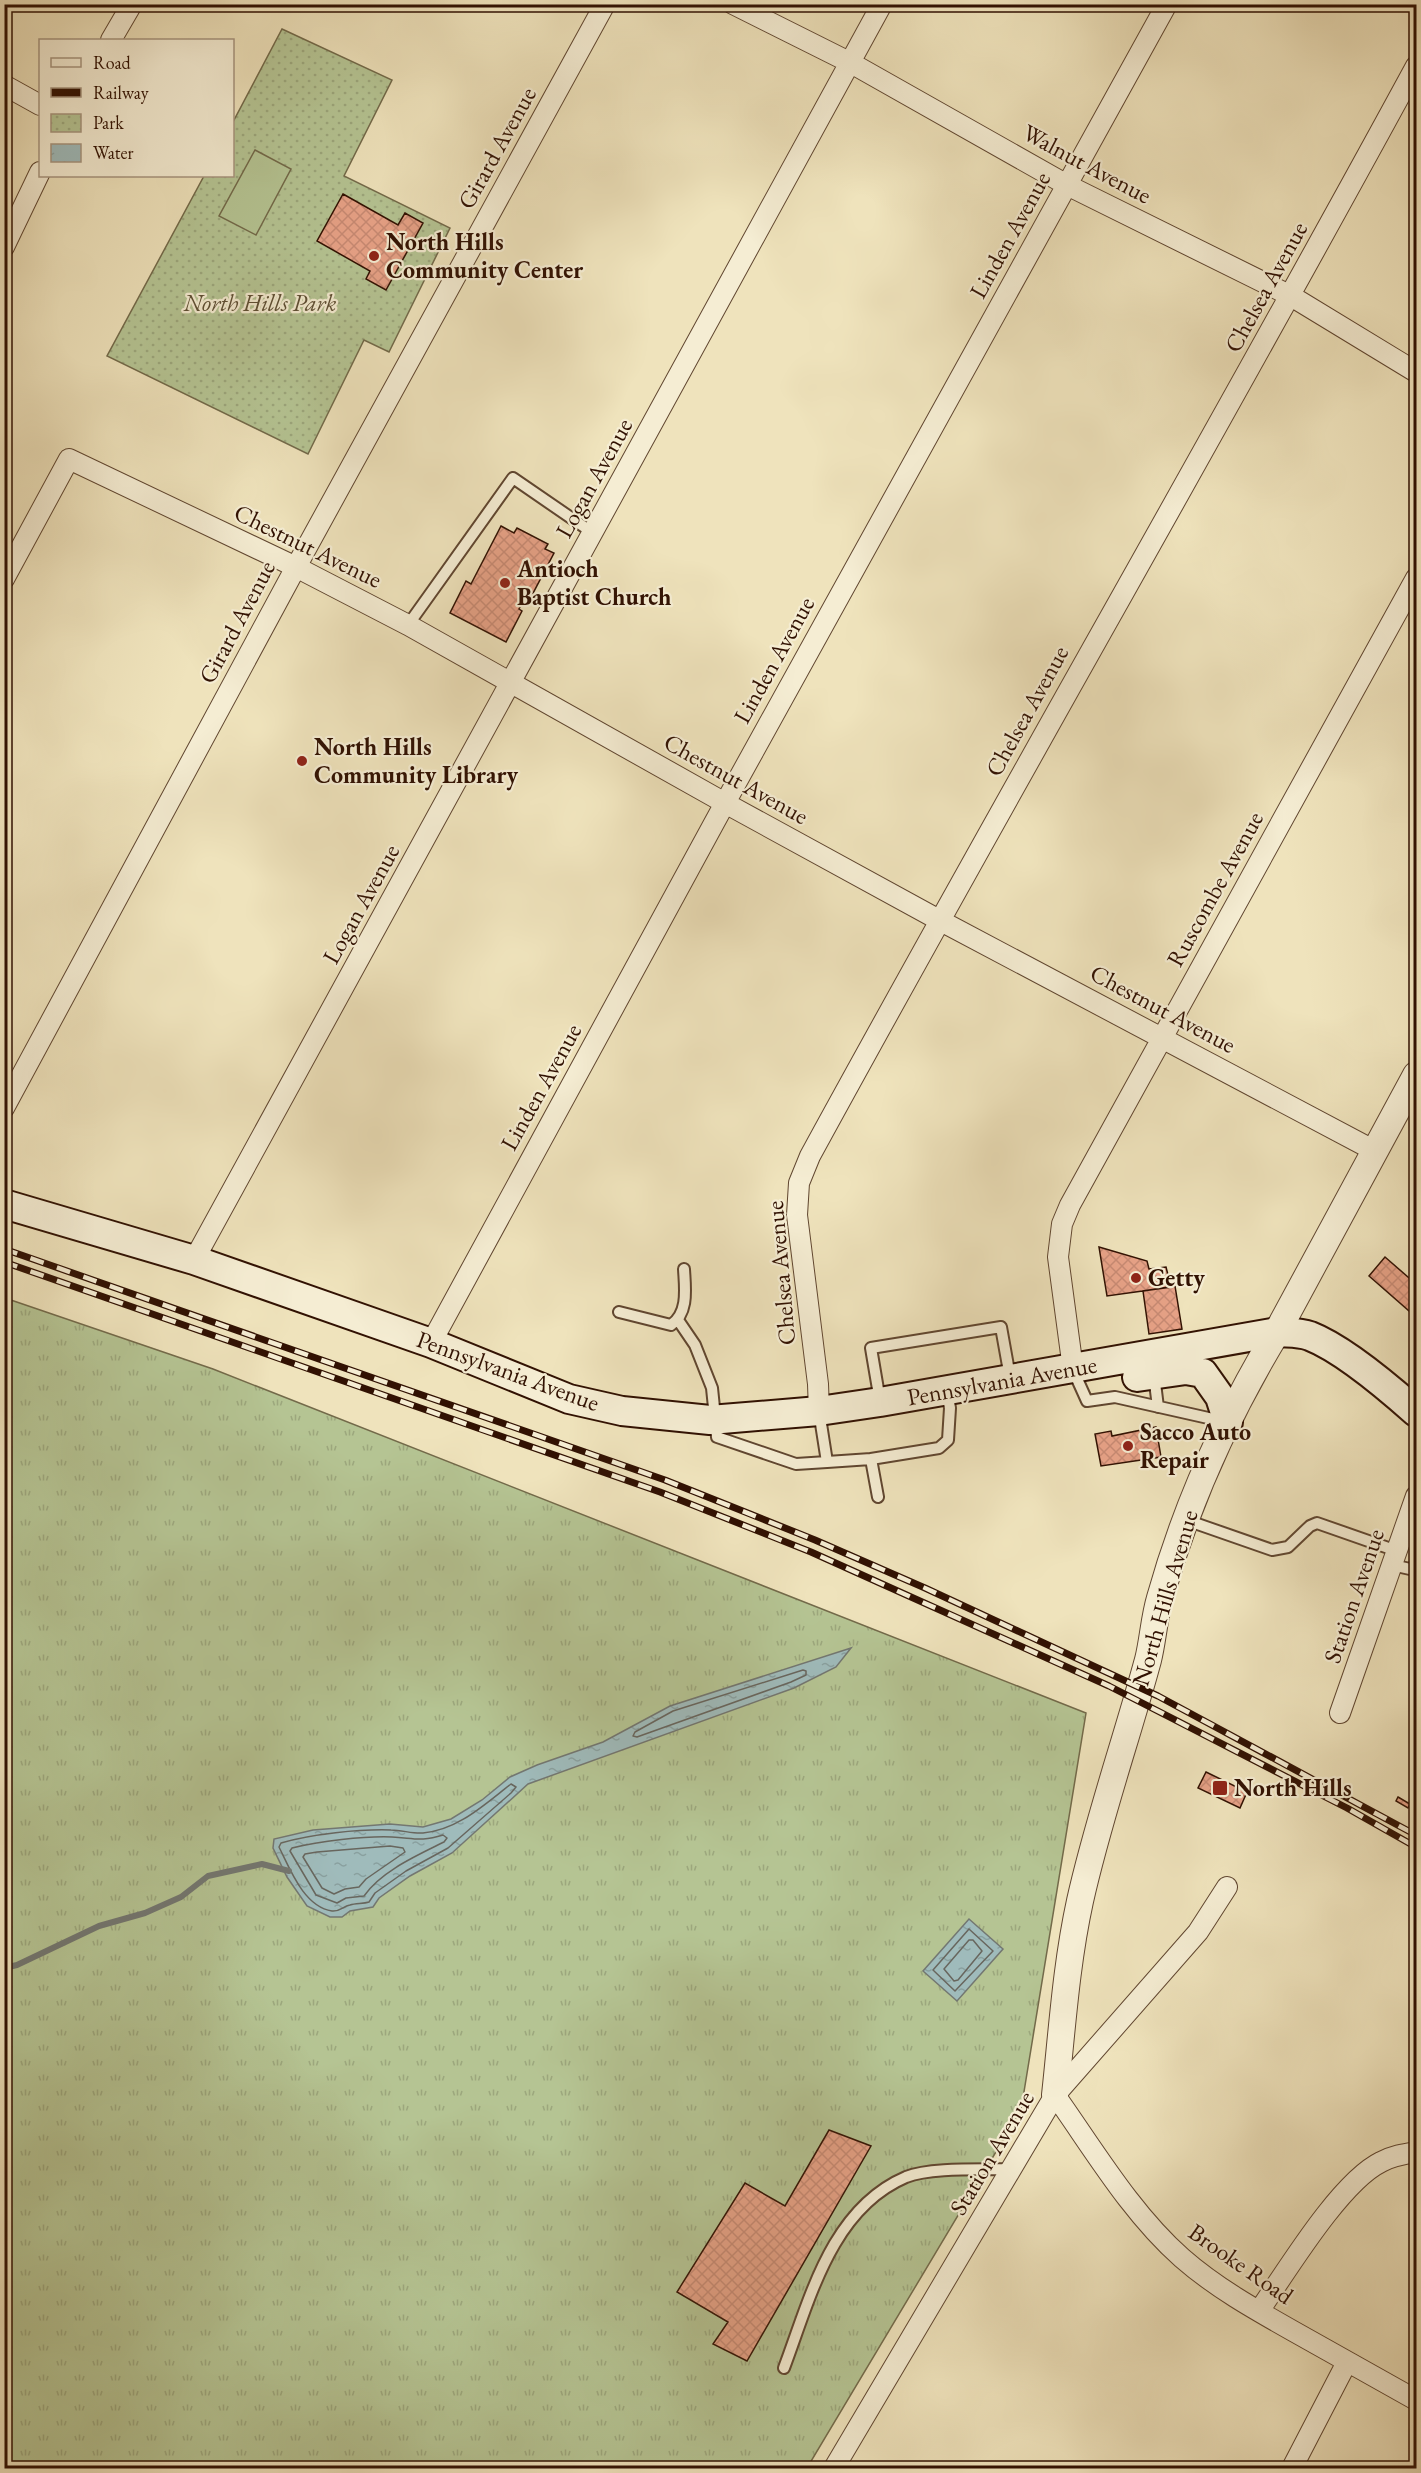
<svg xmlns="http://www.w3.org/2000/svg" width="1421" height="2473" viewBox="0 0 1421 2473" font-family="'EB Garamond',serif">
  <style>
    .grass { fill: url(#grass-tufts); stroke: #736a4a; stroke-width: 1.5 }
    .park { fill: url(#park-dots); stroke: #736a4a; stroke-width: 1.5 }
    .garden { fill: #b5c493; stroke: #736a4a; stroke-width: 1.5 }
    .water { fill: url(#water-ripples); stroke: #737771; stroke-width: 1.5 }
    .lines { fill: none; stroke-linecap: round; stroke-linejoin: round }
    .shore { stroke: #68665e; stroke-width: 1.5 }
    .stream { stroke: #737771; stroke-width: 6 }
    .building { fill: url(#building-cross-hatch); stroke: #311102; stroke-width: 1.5 }
    .service-casing { stroke: #604630; stroke-width: 14 }
    .minor-casing { stroke: #604630; stroke-width: 22 }
    .tertiary-casing { stroke: #604630; stroke-width: 28 }
    .secondary-casing { stroke: #311102; stroke-width: 32 }
    .service { stroke: #f5edd3; stroke-width: 10 }
    .minor { stroke: #f5edd3; stroke-width: 20 }
    .tertiary { stroke: #f5edd3; stroke-width: 26 }
    .secondary { stroke: #f5edd3; stroke-width: 28 }
    .rail-casing { stroke: #311102; stroke-width: 7 }
    .rail { stroke: #f5edd3; stroke-width: 4.5; stroke-dasharray: 14; stroke-linecap: butt }
    .poi-dot { fill: #8f2418; stroke: #f5edd3; stroke-width: 2 }
    .labels { text-anchor: middle; stroke-width: 4.5; stroke-linejoin: round; paint-order: stroke }
    .street-label { font-size: 24px; fill: #311102; stroke: #f5edd3 }
    .poi-label { font-size: 24px; font-weight: bold; fill: #311102; stroke: #f5edd3; text-anchor: start }
    .park-label { font-size: 24px; font-style: italic; fill: #5f5035; stroke: #f5edd3 }
  </style>
  <defs>
    <pattern id="grass-tufts" width="24" height="20" patternUnits="userSpaceOnUse" patternTransform="scale(1.5)"><rect width="24" height="20" fill="#b5c493"/><path d="M3 7l-1-3M5 7V3M7 7l1-3M15 17l-1-3M17 17v-4M19 17l1-3" fill="none" stroke="#9ca77d"/></pattern>
    <pattern id="park-dots" width="8" height="8" patternUnits="userSpaceOnUse" patternTransform="scale(1.5)"><rect width="8" height="8" fill="#b5c493"/><path d="M2 2h.1M6 6h.1" fill="none" stroke="#9ca77d" stroke-width="1.8" stroke-linecap="round"/></pattern>
    <pattern id="water-ripples" width="26" height="14" patternUnits="userSpaceOnUse" patternTransform="scale(1.5)"><rect width="26" height="14" fill="#9fbbbb"/><path d="M2 4q2-2 4 0t4 0M15 11q2-2 4 0t4 0" fill="none" stroke="#89a09f"/></pattern>
    <pattern id="building-cross-hatch" width="8" height="8" patternUnits="userSpaceOnUse" patternTransform="scale(1.5)"><rect width="8" height="8" fill="#e7a287"/><path d="M0 0l8 8M0 8l8-8" fill="none" stroke="#c78a73"/></pattern>
  </defs>
  <rect width="100%" height="100%" fill="#efe3bc"/>
  <filter id="stains"><feTurbulence type="fractalNoise" baseFrequency=".00333" numOctaves="4"/><feColorMatrix values="0 0 0 0 .2 0 0 0 0 .09 0 0 0 0 .02 0 0 0 .5 -.17"/></filter>
  <radialGradient id="worn" r=".72"><stop offset=".6" stop-color="#630" stop-opacity="0"/><stop offset="1" stop-color="#630" stop-opacity=".3"/></radialGradient>
  <path class="grass" d="M5,1298L213,1369L1086,1713L1021,2110L807,2468H5Z"/>
  <path class="park" d="M282,29L392,80L344,176L450,228L389,352L364,340L308,454L107,356L204,176H232L233,122Z"/>
  <path class="garden" d="M255,150L291,169L256,235L219,216Z"/>
  <path class="water" d="M851,1648L836,1667L794,1688L528,1784L452,1853L410,1876L379,1898L373,1907L350,1911L342,1917H330L307,1906L287,1877L273,1848L274,1839L313,1830L390,1824L423,1827L451,1819L482,1800L510,1777L537,1765L603,1742L670,1706Z
    M969,1919L1003,1949L957,2001L923,1971Z"/>
  <g class="lines">
    <path class="shore" d="M803,1670L806,1671V1675L791,1682L637,1737L633,1736L635,1732L673,1711Z
      M511,1784L516,1787L511,1793L448,1848L406,1871L375,1893L369,1902C363,1904 356,1903 350,1905C343,1906 340,1912 332,1911C304,1907 290,1869 279,1847L281,1843C312,1834 359,1829 391,1830C402,1830 413,1834 423,1833C458,1830 485,1804 511,1784Z
      M443,1835L447,1838L444,1842C418,1855 381,1871 364,1896L346,1898L337,1903L316,1895L290,1851L292,1848C320,1841 363,1836 392,1837C414,1838 421,1842 443,1835Z
      M390,1846L403,1848L405,1852L366,1879L359,1887L345,1889L334,1894L322,1888L303,1857L305,1854L317,1852Z
      M969,1929L993,1951L955,1991L933,1970Z
      M969,1940H973L982,1951L958,1980L954,1981L944,1969Z"/>
    <path class="stream" d="M4,1968L17,1965L99,1926L145,1913L181,1897L208,1876L262,1864L289,1871"/>
  </g>
  <path class="building" d="M343,194L398,225L405,213L423,223L386,290L366,279L370,271L317,241Z
    M501,526L514,533L517,528L548,544L545,549L554,553L531,597L527,594L519,609L522,611L506,642L450,613L466,581L471,584Z
    M1099,1247L1147,1261L1149,1269L1166,1267L1171,1287L1107,1296Z
    M1385,1257L1416,1284V1317L1369,1276Z
    M1175,1286L1182,1329L1149,1334L1143,1291Z
    M1156,1427L1161,1457L1101,1466L1095,1434L1111,1431L1112,1436Z
    M1206,1772L1247,1792L1240,1808L1198,1788Z
    M1398,1797L1410,1804L1408,1808L1396,1801Z
    M829,2130L871,2146L747,2361L713,2344L728,2322L677,2292L745,2183L785,2206Z"/>
  <g class="lines">
    <defs>
      <path id="service" d="M408,625L513,478L593,533
        M619,1312L671,1325C689,1313 685,1288 684,1269
        M678,1320L695,1345L712,1388L717,1437L796,1464L827,1462
        M1073,1370L1087,1401L1115,1397L1226,1422
        M1154,1375L1158,1407
        M880,1401L871,1348L1001,1327L1010,1377
        M819,1411L827,1462L871,1459L939,1448L948,1440L950,1408L947,1392
        M871,1459L878,1497
        M1186,1520L1272,1550L1288,1547L1310,1526L1317,1523L1397,1551
        M1392,1565L1410,1569L1416,1565
        M784,2368C810,2299 831,2209 906,2177C932,2167 982,2170 1011,2169"/>
      <path id="minor" d="M733,4L851,63L1067,185L1291,296L1416,372
        M111,40L132,4
        M4,85L40,105
        M4,247L40,172
        M4,579L69,459L296,567L408,625L725,803L939,920L1375,1151
        M4,1108L296,567L605,4
        M194,1260L882,4
        M431,1343L725,803L1167,4
        M1073,1369L1058,1257L1062,1224L1070,1205L1416,578
        M819,1411L818,1384L797,1215L799,1183L810,1156C1009,791 1218,431 1416,66
        M1340,1713L1416,1496
        M1055,2095C1094,2150 1131,2213 1182,2258C1215,2287 1254,2309 1293,2331C1334,2354 1375,2377 1416,2400
        M1259,2311C1286,2272 1340,2182 1381,2162C1392,2156 1404,2154 1416,2152
        M834,2468L1055,2095L1198,1932L1227,1887
        M1292,2468L1347,2362"/>
      <path id="tertiary" d="M1055,2095C1062,2031 1066,1965 1080,1901C1098,1820 1126,1741 1148,1660C1153,1640 1154,1618 1160,1598C1186,1505 1227,1415 1277,1332L1416,1075"/>
      <path id="secondary" d="M4,1204L194,1260L431,1343L569,1399L622,1411L710,1420L819,1411L880,1402L1277,1332C1288,1333 1299,1332 1310,1336C1343,1349 1389,1388 1416,1412
        M1137,1377L1186,1370L1203,1373L1220,1397L1228,1422"/>
    </defs>
    <use href="#service" class="service-casing"/>
    <use href="#minor" class="minor-casing"/>
    <use href="#tertiary" class="tertiary-casing"/>
    <use href="#secondary" class="secondary-casing"/>
    <use href="#service" class="service"/>
    <use href="#minor" class="minor"/>
    <use href="#tertiary" class="tertiary"/>
    <use href="#secondary" class="secondary"/>
    <defs>
      <path id="rail" d="M4,1249L665,1480L815,1540L925,1588L1158,1696L1416,1835
        M4,1262L660,1492L811,1552L1109,1686L1347,1808L1416,1847"/>
    </defs>
    <use href="#rail" class="rail-casing"/>
    <use href="#rail" class="rail"/>
  </g>
  <g class="poi-dot">
    <circle cx="374" cy="256" r="6"/>
    <circle cx="505" cy="583" r="6"/>
    <circle cx="302" cy="761" r="6"/>
    <circle cx="1136" cy="1278" r="6"/>
    <circle cx="1128" cy="1446" r="6"/>
    <rect x="1212" y="1780" width="16" height="16" rx="3"/>
  </g>
  <g class="labels">
    <g class="street-label">
      <text transform="translate(497 148) rotate(-61)" y="8">Girard Avenue</text>
      <text transform="translate(1087 164) rotate(28)" y="8">Walnut Avenue</text>
      <text transform="translate(1010 235) rotate(-61)" y="8">Linden Avenue</text>
      <text transform="translate(1266 287) rotate(-61)" y="8">Chelsea Avenue</text>
      <text transform="translate(594 478) rotate(-61)" y="8">Logan Avenue</text>
      <text transform="translate(308 546) rotate(26)" y="8">Chestnut Avenue</text>
      <text transform="translate(237 622) rotate(-62)" y="8">Girard Avenue</text>
      <text transform="translate(774 660) rotate(-61)" y="8">Linden Avenue</text>
      <text transform="translate(1027 711) rotate(-61)" y="8">Chelsea Avenue</text>
      <text transform="translate(736 779) rotate(29)" y="8">Chestnut Avenue</text>
      <text transform="translate(1215 889) rotate(-61)" y="8">Ruscombe Avenue</text>
      <text transform="translate(361 904) rotate(-61)" y="8">Logan Avenue</text>
      <text transform="translate(1163 1009) rotate(28)" y="8">Chestnut Avenue</text>
      <text transform="translate(541 1087) rotate(-61)" y="8">Linden Avenue</text>
      <text transform="translate(781 1273) rotate(-95)" y="8">Chelsea Avenue</text>
      <text transform="translate(508 1371) rotate(20)" y="8">Pennsylvania Avenue</text>
      <text transform="translate(1002 1381) rotate(-10)" y="8">Pennsylvania Avenue</text>
      <text transform="translate(1354 1596) rotate(-71)" y="8">Station Avenue</text>
      <text transform="translate(1165 1598) rotate(-74)" y="8">North Hills Avenue</text>
      <text transform="translate(992 2153) rotate(-59)" y="8">Station Avenue</text>
      <text transform="translate(1241 2264) rotate(35)" y="8">Brooke Road</text>
    </g>
    <g class="poi-label">
      <text x="386" y="250">North Hills<tspan x="386" dy="28">Community Center</tspan></text>
      <text x="517" y="577">Antioch<tspan x="517" dy="28">Baptist Church</tspan></text>
      <text x="314" y="755">North Hills<tspan x="314" dy="28">Community Library</tspan></text>
      <text x="1148" y="1286">Getty</text>
      <text x="1140" y="1440">Sacco Auto<tspan x="1140" dy="28">Repair</tspan></text>
      <text x="1234" y="1796">North Hills</text>
    </g>
    <g class="park-label">
      <text x="260" y="311">North Hills Park</text>
    </g>
  </g>
  <rect width="1421" height="2473" fill="none" stroke="#efe3bc" stroke-width="24"/>
  <rect x="6" y="6" width="1409" height="2461" fill="none" stroke="#311102" stroke-width="3"/>
  <rect x="12" y="12" width="1397" height="2449" fill="none" stroke="#311102" stroke-width="1.5"/>
  <rect x="39" y="39" width="195" height="138" fill="#f5edd3" stroke="#a7957f" stroke-width="1.5"/>
  <rect x="51" y="58" width="30" height="9" fill="#f5edd3" stroke="#a7957f" stroke-width="1.5"/>
  <text x="93" y="69" font-size="18" fill="#311102">Road</text>
  <rect x="51" y="88" width="30" height="9" fill="#311102" stroke="#a7957f" stroke-width="1.5"/>
  <text x="93" y="99" font-size="18" fill="#311102">Railway</text>
  <rect x="51" y="114" width="30" height="18" fill="url(#park-dots)" stroke="#a7957f" stroke-width="1.5"/>
  <text x="93" y="129" font-size="18" fill="#311102">Park</text>
  <rect x="51" y="144" width="30" height="18" fill="url(#water-ripples)" stroke="#a7957f" stroke-width="1.5"/>
  <text x="93" y="159" font-size="18" fill="#311102">Water</text>
  <rect width="100%" height="100%" filter="url(#stains)"/>
  <rect width="100%" height="100%" fill="url(#worn)"/>
</svg>
